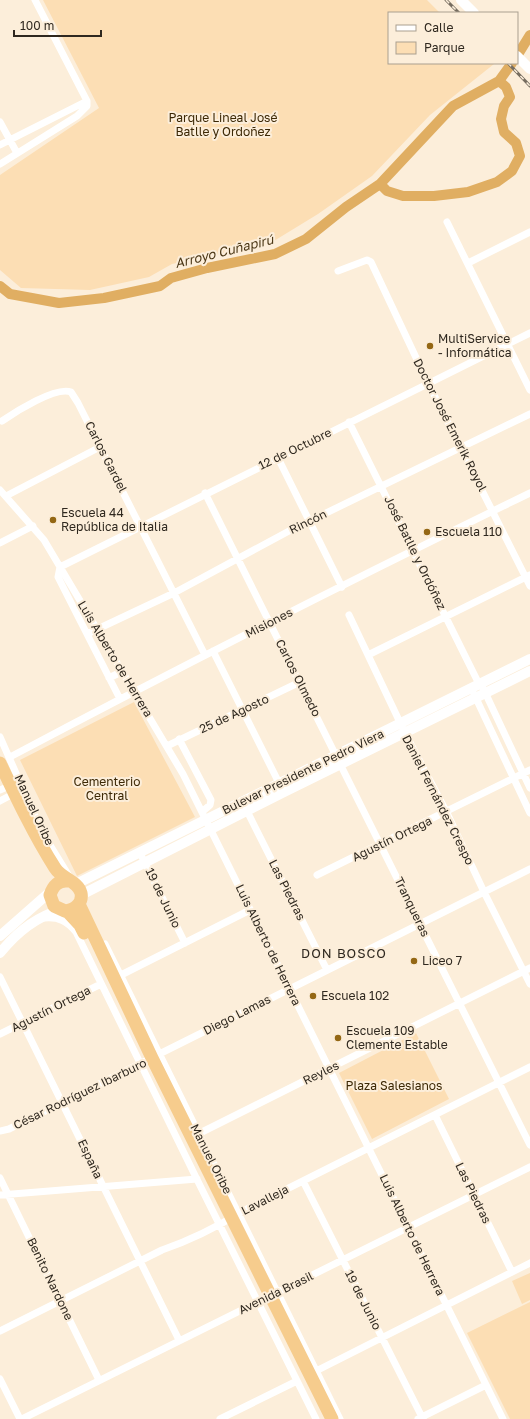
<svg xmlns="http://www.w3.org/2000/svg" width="530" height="1419" viewBox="0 0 530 1419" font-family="'Golos Text',sans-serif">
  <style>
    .green { fill: #fcdeb4 }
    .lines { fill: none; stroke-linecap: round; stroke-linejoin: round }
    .river { stroke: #e0ae62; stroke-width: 10 }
    .street { stroke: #fff; stroke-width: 7 }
    .secondary { stroke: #fff; stroke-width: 10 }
    .highway { stroke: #f6cc8d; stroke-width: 13 }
    .rail-casing { stroke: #766d60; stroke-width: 3 }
    .rail { stroke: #fceeda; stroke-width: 1.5; stroke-dasharray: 4.5; stroke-linecap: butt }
    .poi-dot { fill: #946714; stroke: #fceeda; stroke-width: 1.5 }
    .labels { text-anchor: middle; stroke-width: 4; stroke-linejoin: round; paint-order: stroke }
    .park-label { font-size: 12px; fill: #3c2805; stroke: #fceeda }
    .poi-label { font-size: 12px; fill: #2f281f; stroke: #fceeda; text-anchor: start }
    .street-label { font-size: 12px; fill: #2f281f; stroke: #fceeda }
    .water-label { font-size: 13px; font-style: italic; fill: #4b3716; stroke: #fceeda }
    .neighbourhood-label { font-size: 13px; letter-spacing: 1px; fill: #2f281f; stroke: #fceeda }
  </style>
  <rect width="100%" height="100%" fill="#fceeda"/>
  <path class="green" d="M43,0H427L440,13H389V63L494,64L430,115L372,176L318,214L269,244L172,264L149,277L90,290L21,288L0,270V175L99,108Z
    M134,702L195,817L77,876L20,760Z
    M416,1033L449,1099L372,1139L339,1073Z
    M530,1273V1300L522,1304L512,1281Z
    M530,1302V1419H510L467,1333Z"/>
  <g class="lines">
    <path class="river" d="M517,56L530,35
      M380,184L387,191L403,196H434L468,192L497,182L512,171L520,156L516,143L504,132L501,119L504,106L510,97L506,87L499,81
      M0,286L10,294L59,303L104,298L160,286L171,278L207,268L275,254L306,239L346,207L380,184L453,106L499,81L512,63"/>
    <path class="street" d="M35,0L87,101
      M0,122L17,153
      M0,145L87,101
      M0,164L77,116L87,106V101
      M447,222L530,390
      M468,263L530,232
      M338,271L367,260L371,262L428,383L530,586
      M2,421C15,412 56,386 71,392L78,403L205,655
      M349,422L479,684L483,688L530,788
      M278,458L342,587
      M0,490L44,540L183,774L503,1419
      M205,493L530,1145
      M6,496L100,447
      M0,543L33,526
      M349,615L405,733L447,813L484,892L530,984
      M87,634L174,593L289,531L530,414
      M213,651L281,787
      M368,655L530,575
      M109,678L123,671
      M474,694L530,813
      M120,699L58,577L60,567L530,333
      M0,737L42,832L69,876
      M179,739L211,800L210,805L203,811
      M167,746L300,682
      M10,757C182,666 355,578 530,493
      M0,790L11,785
      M0,801L15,793
      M247,811L327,970
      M140,853L185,943
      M317,875L530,770
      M45,918C59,917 67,921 76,932C155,1095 235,1257 316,1419
      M105,944L340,1419
      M121,975L250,910
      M0,977L179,1340
      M0,1034L101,984
      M435,1115L512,1272
      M0,1131L9,1129L530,869
      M198,1134L530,968
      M0,1178L99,1380
      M303,1181L423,1419
      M0,1195L197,1179
      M0,1331L162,1250C191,1240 217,1227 243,1211L530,1067
      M316,1371L530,1263
      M0,1379L20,1419
      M22,1419L530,1167
      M220,1419L297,1381
      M418,1419L486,1385"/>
    <path class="secondary" d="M461,0L474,13
      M517,56L530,69
      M76,884L530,659
      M81,895L284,792L530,671
      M0,936L51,891
      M0,953C16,933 36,917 60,910"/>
    <path class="highway" d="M0,763C17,799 34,835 55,868C62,879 78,881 81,893C83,903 75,910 65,911L54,906L50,895C53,886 58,880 68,881
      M79,904L152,1058L332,1419
      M67,911L80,925L84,933"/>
    <defs>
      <path id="rail" d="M446,0L459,13
        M508,63L530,86"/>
    </defs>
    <use href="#rail" class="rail-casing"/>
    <use href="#rail" class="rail"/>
  </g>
  <g class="poi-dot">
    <circle cx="430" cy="346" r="4"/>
    <circle cx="53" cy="520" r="4"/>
    <circle cx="427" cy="532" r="4"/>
    <circle cx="414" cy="961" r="4"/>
    <circle cx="313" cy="996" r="4"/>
    <circle cx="338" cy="1038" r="4"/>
  </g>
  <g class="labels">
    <g class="park-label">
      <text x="223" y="122">Parque Lineal José<tspan x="223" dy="14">Batlle y Ordoñez</tspan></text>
      <text x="107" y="786">Cementerio<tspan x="107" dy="14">Central</tspan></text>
      <text x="394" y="1090">Plaza Salesianos</text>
    </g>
    <g class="poi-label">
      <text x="438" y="343">MultiService<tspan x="438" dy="14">- Informática</tspan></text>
      <text x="61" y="517">Escuela 44<tspan x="61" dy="14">República de Italia</tspan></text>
      <text x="435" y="536">Escuela 110</text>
      <text x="422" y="965">Liceo 7</text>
      <text x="321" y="1000">Escuela 102</text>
      <text x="346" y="1035">Escuela 109<tspan x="346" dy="14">Clemente Estable</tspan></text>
    </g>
    <g class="street-label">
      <text transform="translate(450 425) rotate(63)" y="4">Doctor José Emerik Royol</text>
      <text transform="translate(295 449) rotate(-26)" y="4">12 de Octubre</text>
      <text transform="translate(106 457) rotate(63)" y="4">Carlos Gardel</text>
      <text transform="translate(308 522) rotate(-26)" y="4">Rincón</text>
      <text transform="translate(415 553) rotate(64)" y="4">José Batlle y Ordóñez</text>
      <text transform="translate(269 623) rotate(-27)" y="4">Misiones</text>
      <text transform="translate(115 659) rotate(59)" y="4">Luis Alberto de Herrera</text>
      <text transform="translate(298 678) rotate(63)" y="4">Carlos Olmedo</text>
      <text transform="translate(234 714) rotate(-25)" y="4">25 de Agosto</text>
      <text transform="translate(303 772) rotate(-26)" y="4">Bulevar Presidente Pedro Viera</text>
      <text transform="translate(438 800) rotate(63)" y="4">Daniel Fernández Crespo</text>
      <text transform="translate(34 810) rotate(65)" y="4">Manuel Oribe</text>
      <text transform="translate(392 839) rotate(-26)" y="4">Agustín Ortega</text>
      <text transform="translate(287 890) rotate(63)" y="4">Las Piedras</text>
      <text transform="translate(163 898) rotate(64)" y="4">19 de Junio</text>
      <text transform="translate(412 907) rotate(64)" y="4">Tranqueras</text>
      <text transform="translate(268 945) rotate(64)" y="4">Luis Alberto de Herrera</text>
      <text transform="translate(51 1009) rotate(-27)" y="4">Agustín Ortega</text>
      <text transform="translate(237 1015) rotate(-27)" y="4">Diego Lamas</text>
      <text transform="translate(321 1073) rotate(-26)" y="4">Reyles</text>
      <text transform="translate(80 1094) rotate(-26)" y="4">César Rodríguez Ibarburo</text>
      <text transform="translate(90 1159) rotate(65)" y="4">España</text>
      <text transform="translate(211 1159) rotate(63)" y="4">Manuel Oribe</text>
      <text transform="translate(473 1193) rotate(64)" y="4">Las Piedras</text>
      <text transform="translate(265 1200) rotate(-27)" y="4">Lavalleja</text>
      <text transform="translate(412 1235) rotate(64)" y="4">Luis Alberto de Herrera</text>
      <text transform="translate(50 1279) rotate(64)" y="4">Benito Nardone</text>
      <text transform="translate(276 1293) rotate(-26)" y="4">Avenida Brasil</text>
      <text transform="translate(363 1300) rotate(63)" y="4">19 de Junio</text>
    </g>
    <g class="water-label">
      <text transform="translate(224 251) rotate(-14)" y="5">Arroyo Cuñapirú</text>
    </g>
    <g class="neighbourhood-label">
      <text x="344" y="958">DON BOSCO</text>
    </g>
  </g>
  <rect x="388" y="12" width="130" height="52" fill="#fceeda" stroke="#aa9f8f"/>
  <rect x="396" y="25" width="20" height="6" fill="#ffffff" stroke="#aa9f8f"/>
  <text x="424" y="32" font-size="12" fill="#2f281f">Calle</text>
  <rect x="396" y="42" width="20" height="12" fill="#fcdeb4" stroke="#aa9f8f"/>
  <text x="424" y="52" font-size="12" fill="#2f281f">Parque</text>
  <path d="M14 30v6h87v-6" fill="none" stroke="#2f281f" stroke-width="2"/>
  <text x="20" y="30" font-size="12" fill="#2f281f" stroke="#fceeda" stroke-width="3" paint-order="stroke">100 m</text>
</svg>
